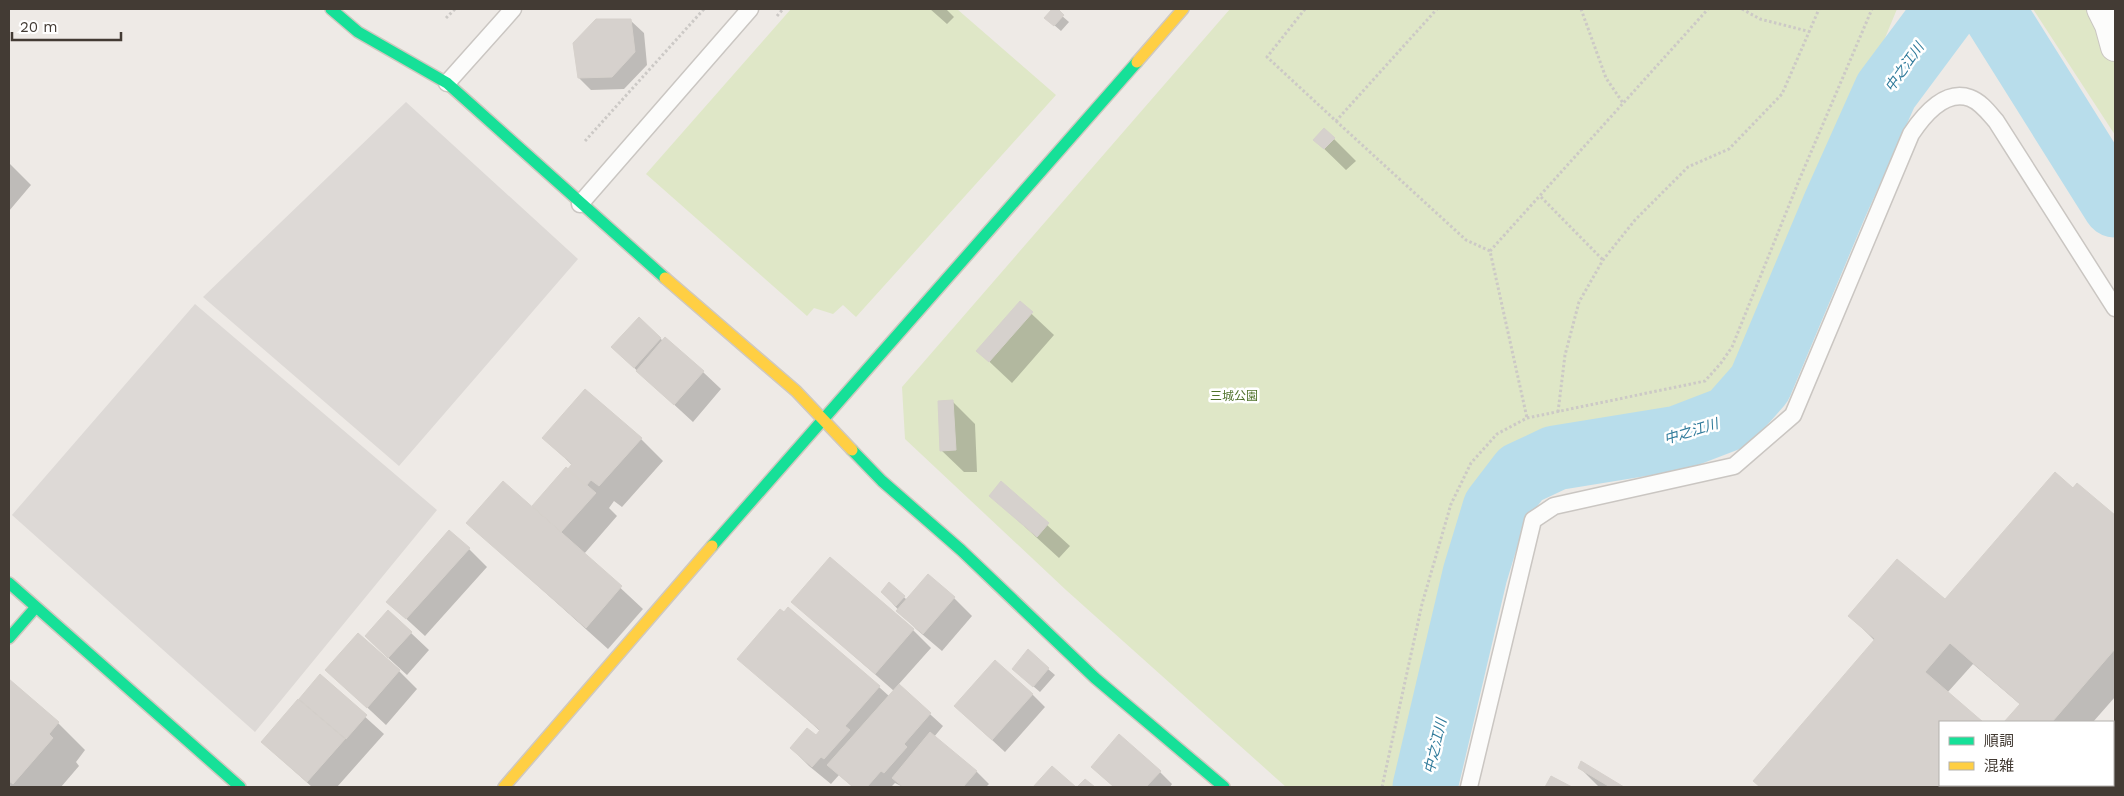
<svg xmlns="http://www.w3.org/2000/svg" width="2124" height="796" viewBox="0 0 2124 796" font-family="'Work Sans','Noto Sans JP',sans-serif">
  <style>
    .green { fill: #dfe7c7 }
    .parking { fill: #ddd9d6 }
    .shadow { fill: #0003 }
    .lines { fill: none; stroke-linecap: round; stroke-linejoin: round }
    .river { stroke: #b8ddeb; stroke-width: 65 }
    .building { fill: #d6d1cd; stroke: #d6d1cc }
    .lane-casing { stroke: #cac6c2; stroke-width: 19 }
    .street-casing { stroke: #cac6c2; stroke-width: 30 }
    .fast-casing { stroke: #cfc8bf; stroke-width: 14 }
    .slow-casing { stroke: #cfc8bf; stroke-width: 14 }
    .path { stroke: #ccc9c6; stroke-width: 3; stroke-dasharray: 2.5 2.5; stroke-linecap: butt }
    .lane { stroke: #fcfcfb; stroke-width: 16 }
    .street { stroke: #fcfcfb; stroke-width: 28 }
    .fast { stroke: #16e098; stroke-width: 11 }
    .slow { stroke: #ffcf43; stroke-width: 11 }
    .labels { text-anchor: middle; stroke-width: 5; stroke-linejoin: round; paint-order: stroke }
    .park-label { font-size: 12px; fill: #4e712a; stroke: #fff }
    .water-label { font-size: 14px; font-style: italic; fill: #2f7a9a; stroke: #fff }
  </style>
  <rect width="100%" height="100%" fill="#eeeae6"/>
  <path class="green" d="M791,9H957L1056,95L856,317L843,305L833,314L814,308L807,316L646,174Z
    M1230,9H1897L1750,364L1673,418L1568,425L1472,490L1404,787H1286L1066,590L905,439L902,387Z
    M2033,9H2115V135Z"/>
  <path class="parking" d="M406,102L578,259L399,466L203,297Z
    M195,304L437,510L255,732L12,515Z"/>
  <path class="shadow" d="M930,9H946L954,17L947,24Z
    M1054,9L1069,22L1061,31L1046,18Z
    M631,21L644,33L647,65L624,89L591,90L579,78Z
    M1334,139L1356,161L1346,170L1315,140Z
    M9,163L31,185L9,211Z
    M1020,303L1054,335L1012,383L978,351Z
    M639,319L663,341L703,372L721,389L693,422L631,365Z
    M953,402L975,424L977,472H964L941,450Z
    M544,438L641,439L663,461L622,507L614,501L609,508L617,516L584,554L643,609L608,649L468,523L532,508L566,469L568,470L572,465Z
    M1001,483L1070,546L1059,558L991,496Z
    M2077,484L2115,517V697L2093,722H2006L2021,705L1973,664L1947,693L1981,722H1940V785H2039L2037,787H1761L1754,781L1875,641L1850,616L1945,601Z
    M469,549L487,567L425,636L388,602Z
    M890,584L907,600L954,598L972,616L942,651L916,629L882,592Z
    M793,602L913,630L931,648L898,685L943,726L934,737L977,772L989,784L986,787H903L895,783L891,787H853L839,775L831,784L809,766L791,748L816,736L820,731L739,658L879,687L889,696L894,691Z
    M411,633L429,650L407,675L384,654Z
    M1048,669L1055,675L1040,692L1020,675Z
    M327,670H398L417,689L386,725Z
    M320,676L384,734L337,787H312L262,742Z
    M9,681L58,723L85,750L76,762L79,766L61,787H9Z
    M1032,694L1045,707L1005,752L955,706Z
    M1582,763L1622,787H1599L1579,767Z
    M1092,767L1160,772L1172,784L1170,787H1114Z"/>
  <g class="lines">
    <path class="river" d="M1992,9L2115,205
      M1425,787L1475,574L1495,508L1521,474L1555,458L1678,438L1730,418L1760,384L1835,205L1886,91L1947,9"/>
  </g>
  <path class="building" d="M1052,9H1058L1064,15L1054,26L1044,18Z
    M596,19H631L635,52L612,77L578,78L573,43Z
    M1324,128L1335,138L1324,149L1313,140Z
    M1020,301L1033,312L989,362L976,351Z
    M639,317L661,338L634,368L611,347Z
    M665,337L704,371L674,405L636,371Z
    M585,389L642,438L599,486L591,480L586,486L567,470L572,464L542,438Z
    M953,400L956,450L940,451L938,401Z
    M566,467L596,493L561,532L532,506Z
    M2055,472L2073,488L2077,483L2115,515V649L2052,722H2004L2020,704L1950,643L1925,672L1983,722H1940V785H1998L1996,787H1760L1753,781L1875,639L1848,616L1897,559L1945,599Z
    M503,481L622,586L586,628L466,523Z
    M1001,481L1049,523L1037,537L989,496Z
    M449,530L470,548L406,619L386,602Z
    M830,557L914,629L875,674L791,602Z
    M928,574L955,597L923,634L896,611Z
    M889,582L905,596L896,606L881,592Z
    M788,607L880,686L845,726L850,730L824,759L821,757L812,767L790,748L807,728L816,735L820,730L737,659L780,609L784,612Z
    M388,610L412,632L388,658L365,636Z
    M358,633L400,670L367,708L325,670Z
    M1028,649L1049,668L1033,687L1012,669Z
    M995,660L1033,694L992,740L954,706Z
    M320,674L367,715L346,739L299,699Z
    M9,679L59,722L49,734L53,738L13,784L9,781Z
    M899,684L931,713L904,744L907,747L884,773L881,771L867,787H853L827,765Z
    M298,699L345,739L307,782L261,742Z
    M930,732L977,771L963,787H903L892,778Z
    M1119,734L1161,771L1146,787H1114L1091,767Z
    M1581,761L1624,787H1610L1578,768Z
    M1052,766L1076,787H1033Z
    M1551,776L1572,787H1545Z
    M1085,779L1095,787H1077Z"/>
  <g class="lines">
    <defs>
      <path id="lane" d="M447,83L513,9
        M580,204L750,9
        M1469,787L1533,520L1554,506L1734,466L1793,415L1911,134C1923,116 1945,89 1970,98C1981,102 1989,113 1996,121L2115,308"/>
      <path id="street" d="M2101,9L2109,25L2115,47"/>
      <path id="fast" d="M331,9L358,32L447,83L665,278
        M852,450L882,481L961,550L1095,678L1224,787
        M712,546L1137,62
        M9,583L240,787
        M9,638L36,607"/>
      <path id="slow" d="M1137,62L1183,9
        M665,278L796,391L852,450
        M504,787L712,546"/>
    </defs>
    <use href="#lane" class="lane-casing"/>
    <use href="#street" class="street-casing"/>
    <use href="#fast" class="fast-casing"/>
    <use href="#slow" class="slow-casing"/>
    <path class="path" d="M1305,9L1267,57L1336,121L1437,9
      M1581,9L1606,78L1623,103
      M1742,9L1760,19L1811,32
      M777,16L783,9
      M446,18L455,9
      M1336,121L1466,240L1490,251L1527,418
      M585,141L704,9
      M1541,197L1603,260
      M1490,251L1708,9
      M1558,412L1565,355L1579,302L1603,260L1635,220L1688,167L1729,149L1782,94L1819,9
      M1382,787L1422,604L1451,504L1471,463L1497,434L1527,418L1705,381L1721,363L1732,347L1800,178L1872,9"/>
    <use href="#lane" class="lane"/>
    <use href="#street" class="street"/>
    <use href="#fast" class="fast"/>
    <use href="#slow" class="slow"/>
  </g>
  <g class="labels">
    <g class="park-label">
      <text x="1234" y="400">三城公園</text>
    </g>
    <g class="water-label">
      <text transform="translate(1904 67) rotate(-55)" y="5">中之江川</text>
      <text transform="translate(1691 431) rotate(-17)" y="5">中之江川</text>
      <text transform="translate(1435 746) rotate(-77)" y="5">中之江川</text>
    </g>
  </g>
  <rect width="2124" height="796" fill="none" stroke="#433b34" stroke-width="20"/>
  <rect x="1939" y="721" width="175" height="65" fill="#ffffff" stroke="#b4b1ae"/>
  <rect x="1949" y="737" width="25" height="8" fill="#16e098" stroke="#b4b1ae"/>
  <text x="1984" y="746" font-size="15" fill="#433b34">順調</text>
  <rect x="1949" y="762" width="25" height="8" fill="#ffcf43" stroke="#b4b1ae"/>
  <text x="1984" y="771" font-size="15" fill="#433b34">混雑</text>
  <path d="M12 32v8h109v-8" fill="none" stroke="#433b34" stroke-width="2.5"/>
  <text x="20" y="32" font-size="15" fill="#433b34" stroke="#ffffff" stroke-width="4" paint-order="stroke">20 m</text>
</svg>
